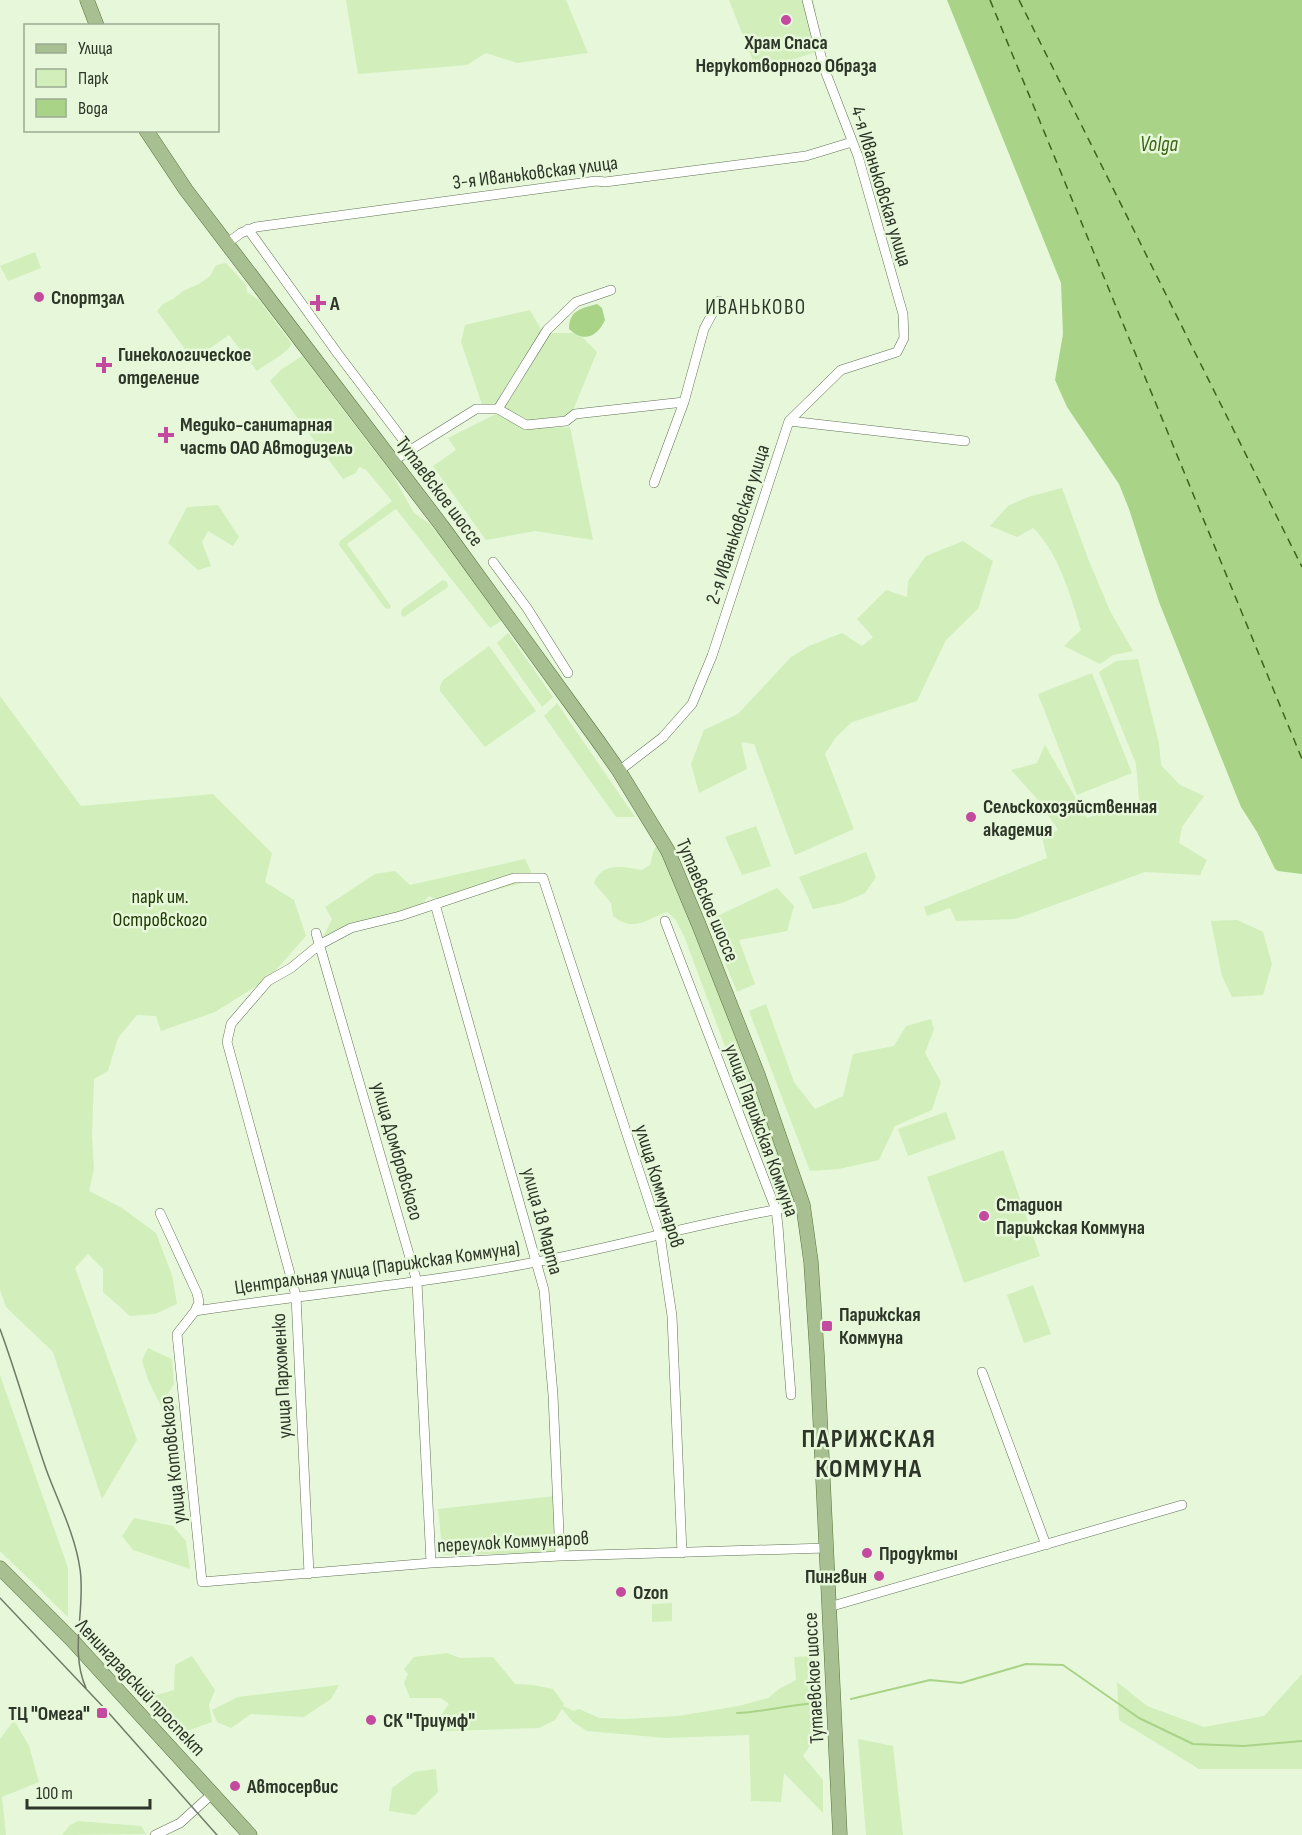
<svg xmlns="http://www.w3.org/2000/svg" width="1302" height="1835" viewBox="0 0 1302 1835" font-family="'Sofia Sans Condensed',sans-serif">
  <style>
    .green { fill: #d1eebb }
    .water { fill: #a9d387 }
    .lines { fill: none; stroke-linecap: round; stroke-linejoin: round }
    .stream { stroke: #a9d387; stroke-width: 2 }
    .ferry { stroke: #3f6317; stroke-width: 1.5; stroke-dasharray: 8 6; stroke-linecap: butt }
    .minor-casing { stroke: #627156; stroke-width: 10 }
    .primary-casing { stroke: #57733d; stroke-width: 15 }
    .minor { stroke: #fff; stroke-width: 9 }
    .primary { stroke: #a7bf91; stroke-width: 14 }
    .tram { stroke: #6f7a67; stroke-width: 1.5 }
    .poi-dot { fill: #c34a9e; stroke: #e6f8d9; stroke-width: 2 }
    .labels { text-anchor: middle; stroke-width: 5; stroke-linejoin: round; paint-order: stroke }
    .poi-label { font-size: 20px; font-weight: bold; fill: #2e3529; stroke: #e6f8d9; text-anchor: start }
    .street-label { font-size: 20px; fill: #2e3529; stroke: #e6f8d9 }
    .park-label { font-size: 20px; fill: #223a04; stroke: #e6f8d9 }
    .water-label { font-size: 21px; font-style: italic; fill: #3f6317; stroke: #e6f8d9 }
    .neighbourhood-label { font-size: 21px; letter-spacing: 1.5px; fill: #2e3529; stroke: #e6f8d9 }
    .district-label { font-size: 26px; font-weight: bold; letter-spacing: 1.5px; fill: #2e3529; stroke: #e6f8d9 }
  </style>
  <rect width="100%" height="100%" fill="#e6f8d9"/>
  <path class="green" d="M346,0H566L588,53L517,63L486,53L467,65L358,74Z
    M729,0H813L816,11L811,20L816,52L757,71Z
    M35,252L41,268L8,281L0,266Z
    M226,263L246,285L247,292L259,300L292,344C284,356 268,362 257,371L229,335L193,360L157,311L163,304L173,299L183,291L199,284L210,276L216,265Z
    M530,310L542,331L496,405L484,410L461,342L465,325Z
    M550,333H578L597,352L571,415L526,421L503,407Z
    M302,356L392,474L414,513L429,523L503,620L490,628L396,509L347,544L391,606L390,609L385,608L339,545L340,541L392,501L366,470L359,467L356,473L343,479L270,381L282,369Z
    M498,413L525,429L570,427L593,540L535,531L486,540L433,466L456,450L448,438Z
    M1062,488L1089,561L1110,611L1133,651L1113,655L1100,664L1064,646L1081,630C1071,597 1058,551 1033,528L1017,537L990,526L1008,506L1028,497Z
    M218,505L239,537L233,546L208,531L202,542L211,566L198,570L168,543L187,507Z
    M963,541L993,561L978,609L946,640L917,701L852,722L836,737L825,754L854,829L795,855L754,744L741,742L747,769L699,793L691,764L704,730L738,714L791,657L809,646L842,633L862,646L873,637L857,619L886,590L907,597L908,581L926,556Z
    M443,580L447,582L448,587L407,615L403,617L401,614L402,609Z
    M508,633L553,697L542,707L497,643Z
    M489,646L536,711L485,747L440,691V686L443,680Z
    M1138,659L1159,743L1161,765L1180,785L1204,796L1182,827L1179,843L1207,860L1200,875L1145,872L1015,919L956,921L950,908L927,916L924,907L1047,858L1042,837L1058,830L1039,801L1011,770L1037,763L1045,745L1087,818L1139,800L1136,764L1099,672L1116,661Z
    M1092,673L1132,773L1077,795L1038,694Z
    M0,696L81,806L213,794L272,853L265,882L294,900L306,936L269,978L215,1012L161,1031L156,1016L137,1015L118,1038L108,1071L94,1079L92,1135L94,1169L89,1191L122,1208L156,1233L172,1275L177,1304L155,1314L130,1316L103,1292V1269L88,1254L75,1268L137,1440L102,1499L53,1352L6,1307L0,1290Z
    M557,703L635,817H616L544,716Z
    M756,826L771,866L742,875L725,837Z
    M657,846L664,854L690,915L793,1195L792,1201L784,1203L780,1194L684,936L675,919L667,912C647,919 634,933 613,916L611,903L594,883C602,861 624,867 642,870L650,865L654,849Z
    M866,852L876,877L865,893L842,903L813,909L799,877Z
    M525,859L535,880L444,903L429,896L418,908L351,928L343,939L331,941L323,937L332,919L325,907L375,874L395,871L410,885Z
    M777,888L794,906L787,931L739,940L755,984L737,992L711,928L713,918Z
    M1237,920L1263,932L1272,964L1263,995L1232,997L1222,976L1211,921Z
    M766,1004L794,1082L815,1109L843,1096L853,1054L894,1046L906,1026L931,1019L934,1029L925,1053L941,1082L932,1110L895,1126L879,1160L839,1169L810,1171L749,1011Z
    M946,1112L956,1139L908,1156L898,1129Z
    M1003,1150L1040,1256L964,1283L927,1177Z
    M1033,1285L1051,1334L1024,1343L1007,1295Z
    M148,1348L172,1359L174,1384L168,1394L178,1408L167,1418L148,1380L142,1360Z
    M0,1375L68,1568V1617L0,1551Z
    M555,1496L558,1553L443,1555L438,1509Z
    M134,1518L173,1526L186,1541L190,1569L133,1550L122,1536Z
    M672,1603V1621L652,1622V1604Z
    M113,1652L157,1695L174,1690L175,1665L192,1656L215,1690L209,1705L212,1722L184,1732C177,1728 169,1725 163,1721C141,1704 126,1677 113,1652Z
    M447,1653L460,1658L493,1657L515,1684L533,1685L553,1689L564,1704L563,1706L574,1711L579,1709L599,1718L625,1719L678,1716L739,1706L768,1698L779,1689L796,1680L794,1657L814,1656L810,1675L818,1682L821,1729L803,1756L823,1780V1813L784,1773L781,1802L751,1801L749,1735L666,1738L587,1731L573,1722L562,1709L555,1720L539,1728L446,1731L438,1720L449,1704L441,1698H410L404,1683L408,1674L404,1669L414,1657Z
    M1302,1674V1769H1199L1119,1720L1117,1682L1147,1706L1204,1727L1264,1716Z
    M339,1685L331,1699L304,1717L251,1714L231,1728L217,1722L212,1710L238,1697Z
    M14,1720L29,1746L39,1782L2,1797L6,1835H0V1739Z
    M858,1739L893,1746L903,1835H866Z
    M436,1769L438,1792L415,1815L389,1811L392,1788L414,1772Z
    M78,1821L141,1826L146,1834L62,1835L70,1825Z"/>
  <path class="water" d="M947,0H1302V874L1278,871L1275,869L1257,832L1241,807L1159,602L1129,509L1119,484L1067,407L1055,380L1063,334L1061,283Z
    M597,304L602,308L605,320C597,337 584,343 569,329C569,310 582,308 597,304Z"/>
  <g class="lines">
    <path class="stream" d="M851,1699L930,1680L961,1683L1026,1664L1063,1665L1139,1718L1193,1744L1244,1746L1302,1741
      M737,1713C763,1712 789,1705 815,1703"/>
    <path class="ferry" d="M990,0L1302,759
      M1019,0L1302,567"/>
    <defs>
      <path id="minor" d="M248,229L338,354L410,449
        M226,244L241,233L256,227L596,181L605,182L806,156L852,142
        M498,409L526,425L566,421L575,414L684,402
        M789,421L965,441
        M393,461L476,409H498L547,330L576,302L611,290
        M654,483L684,402L704,329L719,301
        M493,562L527,608L568,673
        M619,771L663,737L692,704L712,656L789,421L841,370L897,352L904,338L903,314L858,156L824,68L807,0
        M435,904L544,1290L553,1395L560,1556
        M665,921L776,1210L778,1226L791,1395
        M316,933L417,1282L431,1563
        M803,1205C713,1219 626,1245 536,1262C423,1284 308,1294 195,1311L177,1334L202,1582L431,1563L560,1556L826,1548
        M160,1213L197,1293L199,1302L195,1311
        M982,1372L1046,1545
        M309,1574L296,1296L227,1042L231,1024L268,981L291,968L319,945L351,928L400,916L514,878H543L660,1235L672,1316L682,1553
        M829,1607L1182,1505
        M155,1835L180,1823L212,1794"/>
      <path id="primary" d="M87,0L97,26
        M146,130L186,190L442,526L598,741L619,771L668,851L699,925L758,1075L803,1205L811,1262L817,1354L840,1835
        M0,1568L72,1640L250,1835"/>
    </defs>
    <use href="#minor" class="minor-casing"/>
    <use href="#primary" class="primary-casing"/>
    <use href="#minor" class="minor"/>
    <use href="#primary" class="primary"/>
    <path class="tram" d="M0,1329C17,1375 30,1423 46,1469C58,1502 75,1534 80,1569C86,1609 69,1650 86,1688
      M0,1598L107,1711L217,1835"/>
  </g>
  <g class="poi-dot">
    <circle cx="786" cy="20" r="6"/>
    <circle cx="39" cy="297" r="6"/>
    <path d="M315 294h6v6h6v6h-6v6h-6v-6h-6v-6h6z"/>
    <path d="M101 356h6v6h6v6h-6v6h-6v-6h-6v-6h6z"/>
    <path d="M163 426h6v6h6v6h-6v6h-6v-6h-6v-6h6z"/>
    <circle cx="971" cy="817" r="6"/>
    <circle cx="984" cy="1216" r="6"/>
    <rect x="821" y="1320" width="12" height="12" rx="3"/>
    <circle cx="867" cy="1553" r="6"/>
    <circle cx="879" cy="1576" r="6"/>
    <circle cx="621" cy="1592" r="6"/>
    <rect x="96" y="1707" width="12" height="12" rx="3"/>
    <circle cx="371" cy="1720" r="6"/>
    <circle cx="235" cy="1786" r="6"/>
  </g>
  <g class="labels">
    <g class="poi-label">
      <text x="786" y="49" text-anchor="middle">Храм Спаса<tspan x="786" dy="23">Нерукотворного Образа</tspan></text>
      <text x="51" y="304">Спортзал</text>
      <text x="330" y="310">А</text>
      <text x="118" y="361">Гинекологическое<tspan x="118" dy="23">отделение</tspan></text>
      <text x="180" y="431">Медико-санитарная<tspan x="180" dy="23">часть ОАО Автодизель</tspan></text>
      <text x="983" y="813">Сельскохозяйственная<tspan x="983" dy="23">академия</tspan></text>
      <text x="996" y="1211">Стадион<tspan x="996" dy="23">Парижская Коммуна</tspan></text>
      <text x="839" y="1321">Парижская<tspan x="839" dy="23">Коммуна</tspan></text>
      <text x="879" y="1560">Продукты</text>
      <text x="867" y="1583" text-anchor="end">Пингвин</text>
      <text x="633" y="1599">Ozon</text>
      <text x="90" y="1720" text-anchor="end">ТЦ "Омега"</text>
      <text x="383" y="1727">СК "Триумф"</text>
      <text x="247" y="1793">Автосервис</text>
    </g>
    <g class="street-label">
      <text transform="translate(535 172) rotate(-7)" y="7">3-я Иваньковская улица</text>
      <text transform="translate(882 186) rotate(73)" y="7">4-я Иваньковская улица</text>
      <text transform="translate(440 491) rotate(53)" y="7">Тутаевское шоссе</text>
      <text transform="translate(737 524) rotate(-72)" y="7">2-я Иваньковская улица</text>
      <text transform="translate(708 900) rotate(67)" y="7">Тутаевское шоссе</text>
      <text transform="translate(762 1130) rotate(70)" y="7">улица Парижская Коммуна</text>
      <text transform="translate(398 1151) rotate(74)" y="7">улица Домбровского</text>
      <text transform="translate(660 1186) rotate(73)" y="7">улица Коммунаров</text>
      <text transform="translate(543 1221) rotate(75)" y="7">улица 18 Марта</text>
      <text transform="translate(377 1267) rotate(-8)" y="7">Центральная улица (Парижская Коммуна)</text>
      <text transform="translate(281 1376) rotate(-93)" y="7">улица Пархоменко</text>
      <text transform="translate(172 1460) rotate(-96)" y="7">улица Котовского</text>
      <text transform="translate(513 1541) rotate(-3)" y="7">переулок Коммунаров</text>
      <text transform="translate(813 1678) rotate(-93)" y="7">Тутаевское шоссе</text>
      <text transform="translate(141 1687) rotate(47)" y="7">Ленинградский проспект</text>
    </g>
    <g class="park-label">
      <text x="160" y="903">парк им.<tspan x="160" dy="23">Островского</tspan></text>
    </g>
    <g class="water-label">
      <text x="1159" y="151">Volga</text>
    </g>
    <g class="neighbourhood-label">
      <text x="756" y="314">ИВАНЬКОВО</text>
    </g>
    <g class="district-label">
      <text x="869" y="1447">ПАРИЖСКАЯ<tspan x="869" dy="30">КОММУНА</tspan></text>
    </g>
  </g>
  <rect x="24" y="24" width="195" height="108" fill="#e6f8d9" stroke="#9caa93" stroke-width="1.5"/>
  <rect x="36" y="44" width="30" height="9" fill="#a7bf91" stroke="#9caa93" stroke-width="1.5"/>
  <text x="78" y="54" font-size="18" fill="#2e3529">Улица</text>
  <rect x="36" y="69" width="30" height="18" fill="#d1eebb" stroke="#9caa93" stroke-width="1.5"/>
  <text x="78" y="84" font-size="18" fill="#2e3529">Парк</text>
  <rect x="36" y="99" width="30" height="18" fill="#a9d387" stroke="#9caa93" stroke-width="1.5"/>
  <text x="78" y="114" font-size="18" fill="#2e3529">Вода</text>
  <path d="M27 1799v9h123v-9" fill="none" stroke="#2e3529" stroke-width="3"/>
  <text x="36" y="1799" font-size="18" fill="#2e3529" stroke="#e6f8d9" stroke-width="4.5" paint-order="stroke">100 m</text>
</svg>
